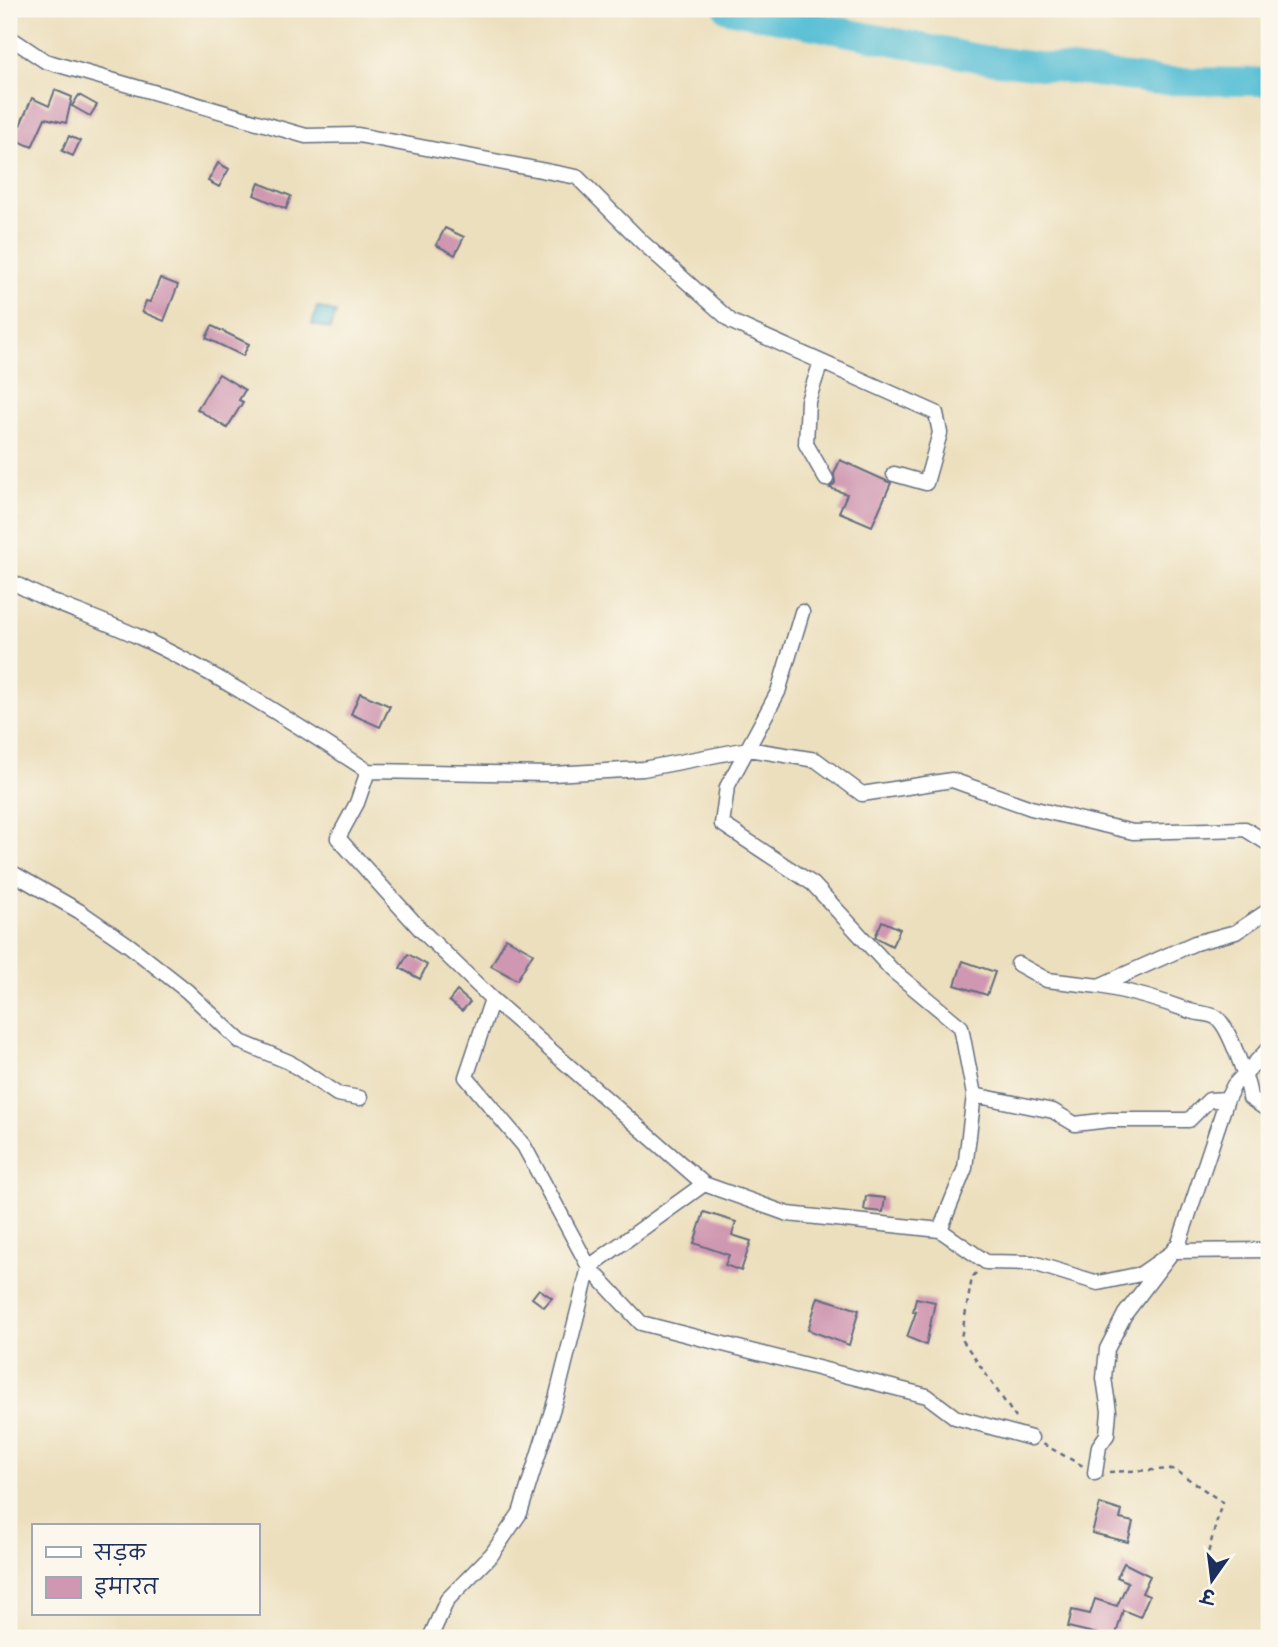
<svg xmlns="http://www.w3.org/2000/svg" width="1278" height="1647" viewBox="0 0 1278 1647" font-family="'Architects Daughter','Playpen Sans Deva',sans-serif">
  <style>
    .water { fill: #58bfd5; stroke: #3a779a; stroke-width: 2 }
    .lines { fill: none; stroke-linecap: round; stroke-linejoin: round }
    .river { stroke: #58bfd5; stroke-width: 28 }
    .building { fill: #cf97b1 }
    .minor-casing { stroke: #646d7f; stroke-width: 17 }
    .path { stroke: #646d7f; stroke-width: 2.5; stroke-dasharray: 5 5; stroke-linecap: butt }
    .minor { stroke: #fff; stroke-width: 14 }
  </style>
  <rect width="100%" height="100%" fill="#fbf7ec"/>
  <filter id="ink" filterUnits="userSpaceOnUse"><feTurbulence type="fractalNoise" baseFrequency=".0143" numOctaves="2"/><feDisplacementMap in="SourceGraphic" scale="14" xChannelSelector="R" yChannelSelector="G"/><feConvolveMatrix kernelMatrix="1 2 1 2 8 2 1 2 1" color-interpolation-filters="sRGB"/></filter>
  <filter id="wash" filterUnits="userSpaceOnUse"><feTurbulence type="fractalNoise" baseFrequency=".00686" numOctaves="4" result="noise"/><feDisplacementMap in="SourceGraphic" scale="28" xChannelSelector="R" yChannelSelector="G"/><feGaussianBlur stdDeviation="1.57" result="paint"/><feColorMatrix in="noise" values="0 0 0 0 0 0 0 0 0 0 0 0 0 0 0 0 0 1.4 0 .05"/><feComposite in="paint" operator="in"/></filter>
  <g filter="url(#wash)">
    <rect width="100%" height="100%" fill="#ecdfbd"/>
    <path class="water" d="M317,307L336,313L330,329L312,324Z"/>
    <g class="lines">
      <path class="river" d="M728,9L983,59L1160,81L1269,82"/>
    </g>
    <g id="blocks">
      <path class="building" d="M55,90L72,97L66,123L45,118L32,147L14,139L32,98L49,106Z
        M79,95L97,105L90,116L72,106Z
        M69,136L80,141L73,156L62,151Z
        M218,163L229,169L219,187L208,181Z
        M259,183L291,196L286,209L254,195Z
        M445,228L464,237L455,255L436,245Z
        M160,278L178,285L164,321L142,312L146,301L150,302Z
        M212,326L249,344L243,356L206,338Z
        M219,374L245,390L239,400L243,402L227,428L197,409Z
        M840,460L891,483L872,526L839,512L847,494L830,488L835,483L834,474Z
        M360,693L390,706L380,727L351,714Z
        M882,921L900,929L892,946L875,937Z
        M506,938L533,953L517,980L491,966Z
        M408,954L427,965L420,979L400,968Z
        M963,961L995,972L987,995L955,985Z
        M457,991L470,1002L462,1011L449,1001Z
        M866,1196L885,1198L883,1212L864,1210Z
        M704,1212L736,1222L732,1235L751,1241L741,1271L725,1265L729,1255L694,1243Z
        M539,1289L552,1298L544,1307L532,1298Z
        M818,1297L859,1310L849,1345L808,1330Z
        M916,1298L935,1302L926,1345L907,1337L916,1312H913Z
        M1100,1504L1122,1511L1120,1519L1133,1522L1128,1542L1092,1533Z
        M1124,1563L1150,1576L1142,1593L1149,1596L1140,1617L1123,1610L1115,1638L1068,1627L1072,1610L1090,1614L1095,1599L1117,1606L1128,1582L1117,1577Z"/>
    </g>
  </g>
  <g filter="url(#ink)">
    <use href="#blocks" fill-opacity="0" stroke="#646d7f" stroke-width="2"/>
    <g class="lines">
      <defs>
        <path id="minor" d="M9,37L45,61L306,136L358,135L577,177L642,242L732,322L936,413L940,433L926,483L894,474
          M821,362L808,401L806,444L826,479
          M9,580C50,604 94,616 137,636C218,674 293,722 368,771L357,803L338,838L421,930L492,999L466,1077L524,1146L589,1267L557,1395L520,1513L492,1554L447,1600L430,1638
          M802,612L778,692L727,787L722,824L813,884L892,970L961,1027L974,1095L965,1168L940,1230L788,1214L704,1184L589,1267L641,1323L927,1396L955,1417L1031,1438
          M368,771L552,774L643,769L748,749L816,760L862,794L952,780L1031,808L1133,832L1245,829L1269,844
          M9,871L79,911L130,946L187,991L241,1042L289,1062L337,1094L360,1098
          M1018,964L1047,980L1099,986L1195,943L1236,932L1269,910
          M1100,986C1132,992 1160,1000 1190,1011C1199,1014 1210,1013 1217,1018C1229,1027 1249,1083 1250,1098L1269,1111
          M492,999L704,1184
          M974,1095L1053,1111L1075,1124L1109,1120H1189L1209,1100L1227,1099L1234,1085L1269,1048
          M940,1230L986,1262L1033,1263L1098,1283L1141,1274L1174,1251L1269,1250
          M1095,1473L1099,1446L1107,1435L1109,1411L1104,1378L1107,1349L1125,1314L1179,1243L1227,1099"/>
      </defs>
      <use href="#minor" class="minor-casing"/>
      <path class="path" d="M976,1273L972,1278L961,1338L1016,1418
        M1043,1444L1083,1466
        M1109,1472L1174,1469L1222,1502L1205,1564"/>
      <use href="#minor" class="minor"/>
    </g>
  </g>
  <rect width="1278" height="1647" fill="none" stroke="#fbf7ec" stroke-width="35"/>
  <rect x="32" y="1524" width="228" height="91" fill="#fbf7ec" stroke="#a1a7b3" stroke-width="2"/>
  <rect x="46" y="1547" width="35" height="10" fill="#ffffff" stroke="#a1a7b3" stroke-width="2"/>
  <text x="94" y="1560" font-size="21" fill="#1b2f5e">सड़क</text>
  <rect x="46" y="1577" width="35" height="21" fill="#cf97b1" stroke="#a1a7b3" stroke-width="2"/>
  <text x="94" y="1594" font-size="21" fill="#1b2f5e">इमारत</text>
  <g transform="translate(1212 1580) rotate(194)" stroke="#fbf7ec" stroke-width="5" paint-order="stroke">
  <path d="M0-5L12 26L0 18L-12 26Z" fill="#1b2f5e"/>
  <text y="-10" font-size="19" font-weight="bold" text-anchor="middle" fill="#1b2f5e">उ</text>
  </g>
</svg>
